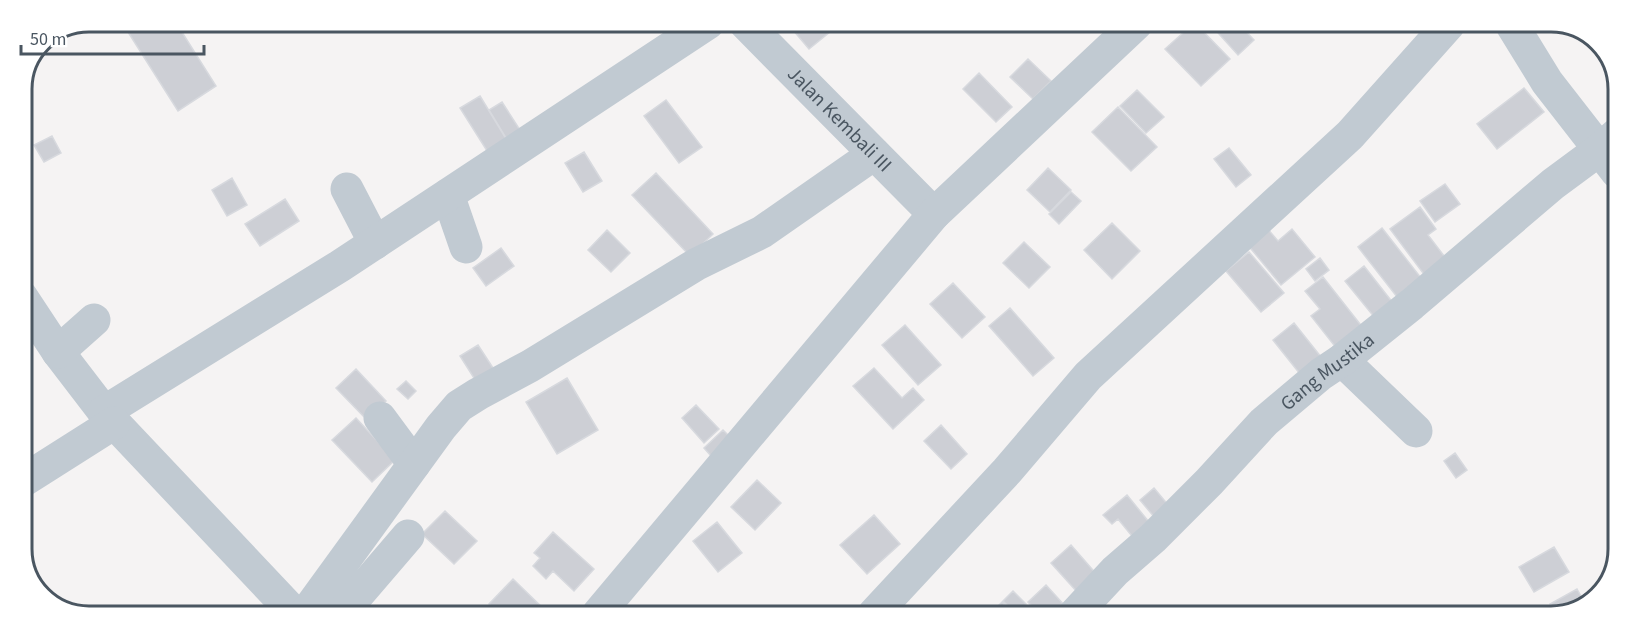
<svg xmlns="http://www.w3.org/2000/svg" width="1639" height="637" viewBox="0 0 1639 637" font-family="'Source Sans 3',sans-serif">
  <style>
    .building { fill: #cdcfd5; stroke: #d7d9de; stroke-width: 1.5 }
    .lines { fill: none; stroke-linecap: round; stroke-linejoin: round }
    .minor { stroke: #c1cad2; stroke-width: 33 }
    .labels { text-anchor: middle; stroke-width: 6; stroke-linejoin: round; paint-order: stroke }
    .street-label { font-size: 20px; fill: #4a5661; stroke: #fff }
    .rim { fill: none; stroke: #4a5661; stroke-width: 3 }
  </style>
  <rect width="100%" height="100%" fill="#f5f3f3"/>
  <path class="building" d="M121,21H175L216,86L178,111Z
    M615,22H629L619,29Z
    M787,23H841L809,49Z
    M1193,24H1196L1230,59L1201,86L1165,49Z
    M1210,24H1239L1254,40L1238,55Z
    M1028,59L1051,81L1033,99L1010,77Z
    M979,73L1012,107L996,122L963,89Z
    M1524,88L1544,112L1497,149L1477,124Z
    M1137,90L1164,117L1146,133L1120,106Z
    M480,96L508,142L489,154L460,108Z
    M666,100L702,147L679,163L644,116Z
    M502,102L520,130L506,138L489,110Z
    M1118,107L1157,147L1131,171L1092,132Z
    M52,136L61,153L44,162L34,145Z
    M1229,148L1251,175L1236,187L1214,159Z
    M584,152L602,181L583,192L565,163Z
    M1048,168L1071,190L1050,212L1027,190Z
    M21,171L32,187L21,194Z
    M656,173L713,234L690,256L632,195Z
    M232,178L247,205L227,216L212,190Z
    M1445,184L1460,204L1435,222L1420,201Z
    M1071,192L1081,201L1059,224L1049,214Z
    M285,199L299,221L260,246L245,224Z
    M1420,207L1436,229L1428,235L1451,265L1429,281L1390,229Z
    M1112,223L1140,251L1112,279L1084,250Z
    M1267,228L1278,241L1292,229L1315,257L1281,285L1247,244Z
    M1382,228L1425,283L1401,302L1358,247Z
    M607,230L630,253L611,272L588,250Z
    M1024,242L1050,267L1029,288L1003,263Z
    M501,248L514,266L486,286L473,268Z
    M1249,252L1284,293L1261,312L1226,271Z
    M1320,258L1329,270L1315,281L1306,269Z
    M1364,266L1393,303L1375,318L1345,281Z
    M1323,277L1367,333L1341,354L1311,316L1320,309L1305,291Z
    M953,283L985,317L962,338L930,304Z
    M1010,308L1054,358L1033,376L989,326Z
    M1294,323L1325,362L1304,379L1273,340Z
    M905,325L941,365L918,385L882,345Z
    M478,345L497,374L479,386L460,356Z
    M874,368L902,398L913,388L924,400L893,429L853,386Z
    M356,369L386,401L367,420L336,388Z
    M567,378L598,430L557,454L526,402Z
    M406,381L416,391L408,399L397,389Z
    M696,405L719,429L704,443L682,418Z
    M356,418L395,460L372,482L332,440Z
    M941,425L967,454L951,469L924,441Z
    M723,430L739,446L719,465L704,448Z
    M1455,453L1467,470L1456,478L1444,461Z
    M757,480L781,503L755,530L731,507Z
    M1154,488L1174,512L1160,524L1140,500Z
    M1127,495L1153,527L1136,541L1118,519L1112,524L1103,515Z
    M445,511L477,541L454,564L422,534Z
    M874,515L900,544L867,574L840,545Z
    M717,522L742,553L718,572L693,541Z
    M553,532L594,569L574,591L553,571L546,579L533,566L540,558L534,553Z
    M1071,545L1098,576L1078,593L1051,563Z
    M1554,547L1569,572L1534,592L1519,567Z
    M513,579L548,613H499L489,604Z
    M1046,585L1066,607L1058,615H1040L1028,602Z
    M1577,589L1586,605L1556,614L1550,604Z
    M1013,591L1026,604L1016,614L1003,601Z
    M1002,602L1014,615H989Z"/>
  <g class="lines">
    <g class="minor">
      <path id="s1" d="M745,23L934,214"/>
      <path d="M1512,25L1547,82L1617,172"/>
      <path d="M347,189L375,243"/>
      <path d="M448,195L466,247"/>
      <path d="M21,296L58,352L104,412L294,613"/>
      <path d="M58,352L94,320"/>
      <path d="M1342,360L1416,431"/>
      <path d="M104,412L340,266L708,23"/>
      <path d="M380,418L414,464"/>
      <path d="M21,482L114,423"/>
      <path d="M306,613L441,427L459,406L478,394L530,366L697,264L762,232L874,154"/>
      <path d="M342,613L408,536"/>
      <path d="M598,614L934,214L1136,24"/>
      <path d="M874,614L1007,471L1088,376L1350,135L1449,24"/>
      <path id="s2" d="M1074,615L1115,571L1153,538L1209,482L1264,422L1321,374L1342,360L1412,304L1553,184L1599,150L1617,134"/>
    </g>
  </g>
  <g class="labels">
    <g class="street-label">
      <text dy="7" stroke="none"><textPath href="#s1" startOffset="135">Jalan Kembali III</textPath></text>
      <text dy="7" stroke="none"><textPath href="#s2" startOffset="352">Gang Mustika</textPath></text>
    </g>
  </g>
  <path d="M0 0H1639V637H0ZM89 32H1551A57 57 0 0 1 1608 89V549A57 57 0 0 1 1551 606H89A57 57 0 0 1 32 549V89A57 57 0 0 1 89 32Z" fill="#fff" fill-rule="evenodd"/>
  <path class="rim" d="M89 32H1551A57 57 0 0 1 1608 89V549A57 57 0 0 1 1551 606H89A57 57 0 0 1 32 549V89A57 57 0 0 1 89 32Z"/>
  <path d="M21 45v9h183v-9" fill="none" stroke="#4a5661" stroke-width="3"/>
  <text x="30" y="45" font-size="18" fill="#4a5661" stroke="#ffffff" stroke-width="4.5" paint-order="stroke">50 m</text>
</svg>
